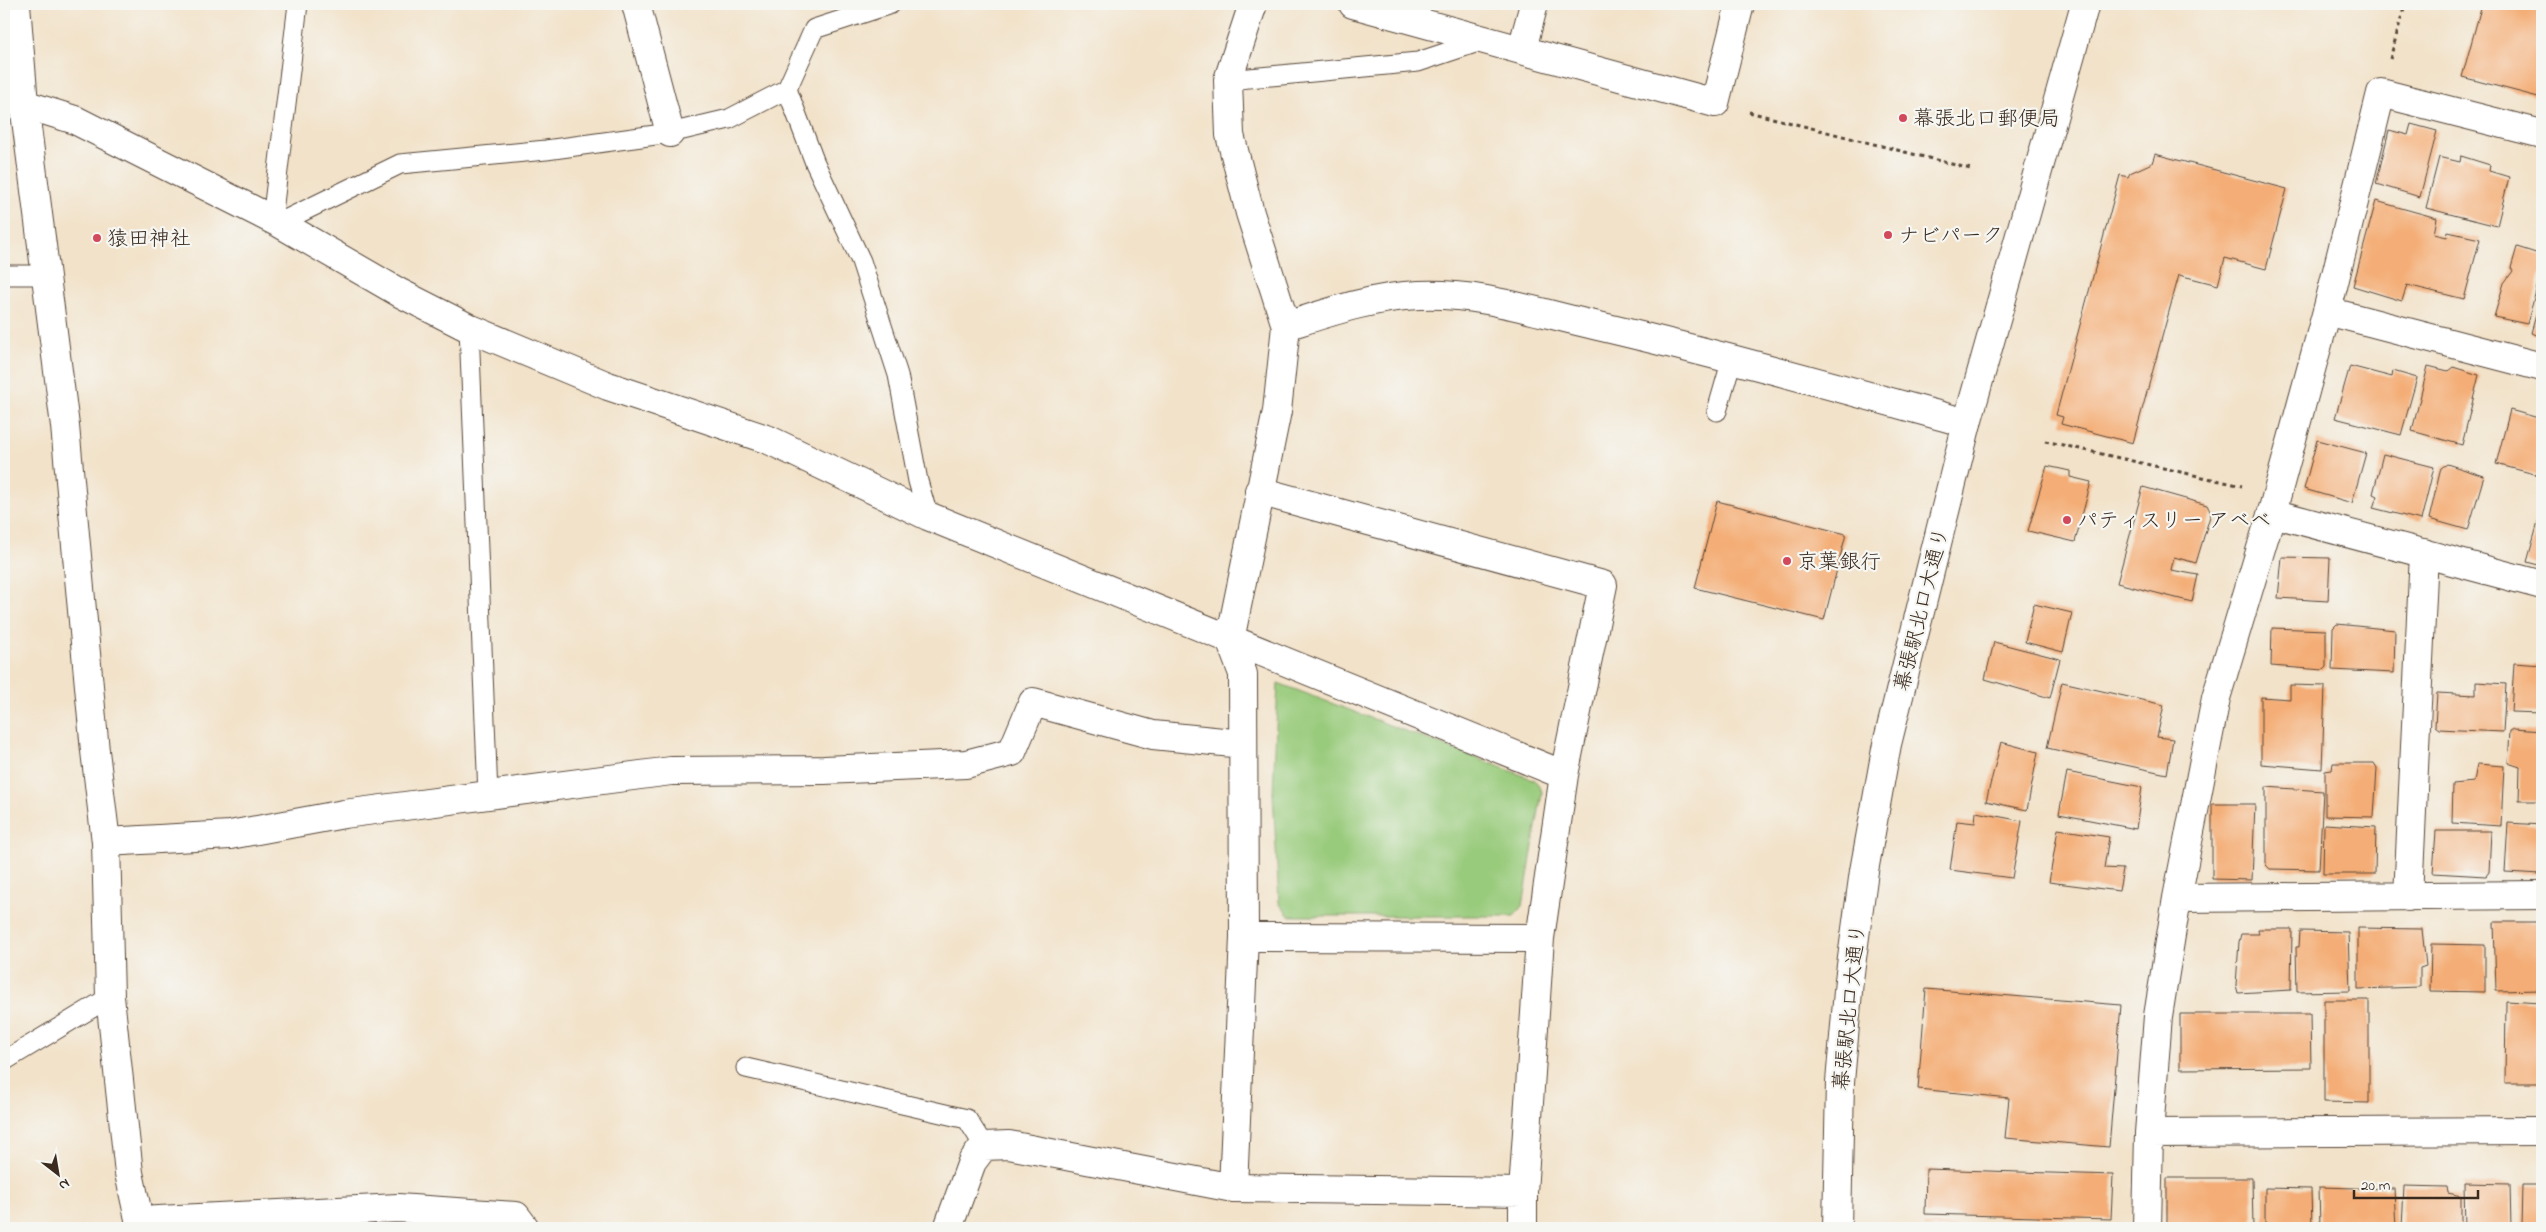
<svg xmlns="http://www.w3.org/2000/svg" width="2546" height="1232" viewBox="0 0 2546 1232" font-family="'Indie Flower','Klee One',sans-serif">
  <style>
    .green { fill: #99cb7c; stroke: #6a7a4d }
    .building { fill: #f4ad76 }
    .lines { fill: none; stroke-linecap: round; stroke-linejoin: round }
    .service-casing { stroke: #564638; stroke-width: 21 }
    .minor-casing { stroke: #564638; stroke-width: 30 }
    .tertiary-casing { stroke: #564638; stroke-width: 30 }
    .path { stroke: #564638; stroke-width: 3; stroke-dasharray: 4 4; stroke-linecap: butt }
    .service { stroke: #fff; stroke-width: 19 }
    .minor { stroke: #fff; stroke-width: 28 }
    .tertiary { stroke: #fff; stroke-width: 28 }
    .poi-dot { fill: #d1495b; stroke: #f6f6f2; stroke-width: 2 }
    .labels { text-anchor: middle; stroke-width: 4.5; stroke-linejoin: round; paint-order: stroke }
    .poi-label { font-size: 21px; fill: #3b2a1e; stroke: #f6f6f2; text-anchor: start }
    .street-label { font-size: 21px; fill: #3b2a1e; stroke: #f6f6f2 }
  </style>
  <rect width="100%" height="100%" fill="#f6f6f2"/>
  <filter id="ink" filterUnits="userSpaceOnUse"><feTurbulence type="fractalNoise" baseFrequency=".02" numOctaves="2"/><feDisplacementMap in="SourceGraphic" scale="10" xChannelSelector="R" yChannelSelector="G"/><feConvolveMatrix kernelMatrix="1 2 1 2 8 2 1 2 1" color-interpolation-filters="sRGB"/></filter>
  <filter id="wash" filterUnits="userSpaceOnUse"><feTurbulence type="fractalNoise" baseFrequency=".0096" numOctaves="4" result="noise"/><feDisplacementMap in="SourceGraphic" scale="20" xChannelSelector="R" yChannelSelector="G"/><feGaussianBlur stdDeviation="1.12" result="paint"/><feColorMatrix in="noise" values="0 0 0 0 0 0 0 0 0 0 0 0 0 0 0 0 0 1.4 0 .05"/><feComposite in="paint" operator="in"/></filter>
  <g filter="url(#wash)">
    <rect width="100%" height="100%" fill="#f2e2c9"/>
    <path class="green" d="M1278,683L1535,780L1542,792L1523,906L1514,916H1289L1279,903L1273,793Z"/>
    <g id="blocks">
      <path class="building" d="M2482,4H2542V98L2462,77Z
        M2411,124L2437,131L2420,197L2376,184L2389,130L2408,135Z
        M2155,154L2287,189L2266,269L2225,258L2218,285L2179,275L2133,443L2061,424L2063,417L2056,415L2120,175L2128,177L2130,173L2152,163Z
        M2461,156L2490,165L2489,171L2509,177L2497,226L2426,208L2439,157L2460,162Z
        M2376,201L2437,218L2434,234L2447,237L2448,232L2480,239L2464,299L2407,285L2402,301L2353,286Z
        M2517,247L2542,255V269L2527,324L2494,317L2504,283L2513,271L2511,268Z
        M2541,297L2542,298V337L2531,333Z
        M2350,366L2392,377L2393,371L2417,378L2401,435L2335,418Z
        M2428,366L2448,371L2453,367L2479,375L2462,445L2412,431Z
        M2510,410L2542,419V476L2496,464Z
        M2317,440L2366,453L2352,503L2304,489Z
        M2383,454L2434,467L2421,520L2373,508L2377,496L2373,494Z
        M2447,464L2484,476L2468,530L2429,519L2441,468Z
        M2047,466L2070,471V477L2091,482L2075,542L2028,531Z
        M2143,487L2207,505L2211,513L2196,563L2174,557L2171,570L2198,575L2192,602L2117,583Z
        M1717,501L1846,534L1824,620L1695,588Z
        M2542,508V566L2527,562Z
        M2282,557L2330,558L2328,601L2278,598Z
        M2034,604L2072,613L2063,652L2025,642Z
        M2337,624L2395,630L2394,673L2332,670L2333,628Z
        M2272,628L2326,630V667L2323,670L2271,666Z
        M1994,642L2060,659L2050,698L1985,679Z
        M2514,663L2542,665V713L2511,712Z
        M2062,682L2164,705L2157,737L2173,739L2167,774L2047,748Z
        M2476,682L2506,684L2503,732L2439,729L2435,726L2437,693L2476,695Z
        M2290,685L2325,686L2322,769L2261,764V697L2290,699Z
        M2514,729L2542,731V801H2519L2520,767L2508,763L2510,731Z
        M2001,742L2038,752L2027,810L1986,801Z
        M2333,763H2374L2377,768L2374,817L2325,816V771L2332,770Z
        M2477,764L2504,766L2501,826L2452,823L2453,784L2474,782Z
        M2067,772L2142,787L2136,829L2059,814Z
        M2266,787L2323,791L2319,870L2270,869L2266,865Z
        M2212,804H2255L2252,880L2212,879Z
        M1976,812L2022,821L2012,878L1950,870L1957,821L1975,823Z
        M2508,823L2542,825V874L2505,872Z
        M2324,824L2376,827L2375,874H2323Z
        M2058,829L2109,837L2104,868L2123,869L2119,891L2049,882Z
        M2436,831H2491L2489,872L2486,876L2433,873Z
        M2494,922H2542V990L2496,991Z
        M2358,928L2422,929L2426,966L2420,968V987L2358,989Z
        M2258,929H2292L2291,990L2238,993L2236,985L2239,942L2241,934H2259Z
        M2300,931L2348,932L2350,991L2297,992L2296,947H2299Z
        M2431,944L2485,945V992L2430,991Z
        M1926,989L2121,1005L2109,1147L2005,1138L2009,1098L1918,1089Z
        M2324,1000H2369V1103L2324,1102Z
        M2506,1001L2542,1003V1083H2505Z
        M2180,1014H2310L2311,1068L2180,1069Z
        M1926,1169L2113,1175L2111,1219L1925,1214Z
        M2167,1178H2252L2253,1228H2167Z
        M2464,1183L2510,1184L2511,1228H2465Z
        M2522,1185H2542V1228H2521Z
        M2404,1186L2447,1187L2448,1193L2461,1196V1228H2402Z
        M2319,1187L2394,1189L2396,1228H2320Z
        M2265,1188L2311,1189L2312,1228H2265Z
        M1924,1226L1963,1227V1228H1924Z"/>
    </g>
  </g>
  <g filter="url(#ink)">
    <use href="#blocks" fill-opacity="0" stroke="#564638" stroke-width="1"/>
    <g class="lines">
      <defs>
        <path id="service" d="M1228,80L1418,62L1484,40
          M787,89L815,163L861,261L898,375L918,481L928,516
          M4,101L24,104
          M272,220L298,4
          M279,223L400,164L546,150L670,133L729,119L787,89L814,29L891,4
          M4,275H45
          M469,328L488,795
          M1717,411L1732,359
          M4,1061L110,997
          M746,1068L967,1119L984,1146"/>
        <path id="minor" d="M16,4L24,104L65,426L95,751L106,842L110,997L129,1173L141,1228
          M636,4L670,133
          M1353,4L1715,103L1740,4
          M1522,49L1534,4
          M24,104L75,120L279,223L400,293L469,328L608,386L769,440L928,516L1564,775
          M2327,311L2542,367
          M1286,326C1330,312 1372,297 1419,295C1478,292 1536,312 1594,325C1719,354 1843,389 1967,423
          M1259,491L1603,585L1564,775L1540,938L1523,1192
          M2272,513L2542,585
          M106,842L230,835L344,814L671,771L824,770L966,764L1012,752L1033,702L1153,735L1243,744
          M2408,897L2424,553
          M2177,898L2542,895
          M1244,937L1540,938
          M2149,1133L2542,1131
          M1233,1188L1244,937L1243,674L1230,640L1277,411L1286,326L1250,213L1230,135L1228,80L1253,4
          M139,1221L398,1208L516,1216L525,1228
          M948,1228L972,1162L984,1146L1009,1145L1233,1188L1523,1192V1228
          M2147,1228L2149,1133L2158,1016L2177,898L2216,698L2274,505L2327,311L2381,93L2542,134"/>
        <path id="tertiary" d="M1837,1228L1840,1082L1849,980L1864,871L1887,744L1967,423L2085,4"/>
      </defs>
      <use href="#service" class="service-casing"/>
      <use href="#minor" class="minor-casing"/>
      <use href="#tertiary" class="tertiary-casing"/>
      <path class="path" d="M2390,59L2405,4
        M1749,112L1971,169
        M2045,441L2242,486"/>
      <use href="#service" class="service"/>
      <use href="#minor" class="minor"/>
      <use href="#tertiary" class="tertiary"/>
    </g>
  </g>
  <g class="poi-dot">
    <circle cx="1903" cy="118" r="5"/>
    <circle cx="1888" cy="235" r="5"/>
    <circle cx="97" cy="238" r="5"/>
    <circle cx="2067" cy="520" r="5"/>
    <circle cx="1787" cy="561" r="5"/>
  </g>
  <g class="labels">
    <g class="poi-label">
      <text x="1913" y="125">幕張北口郵便局</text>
      <text x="1898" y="242">ナビパーク</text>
      <text x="107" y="245">猿田神社</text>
      <text x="2077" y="527">パティスリー アベベ</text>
      <text x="1797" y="568">京葉銀行</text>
    </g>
    <g class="street-label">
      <text transform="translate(1921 609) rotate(-76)" y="7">幕張駅北口大通り</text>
      <text transform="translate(1849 1007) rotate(-84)" y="7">幕張駅北口大通り</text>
    </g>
  </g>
  <rect width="2546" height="1232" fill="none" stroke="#f6f6f2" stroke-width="20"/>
  <g transform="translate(58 1174) rotate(149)" stroke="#f6f6f2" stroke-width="4" paint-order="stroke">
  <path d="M0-4L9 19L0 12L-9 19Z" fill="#3b2a1e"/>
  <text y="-8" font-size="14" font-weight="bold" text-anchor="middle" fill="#3b2a1e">N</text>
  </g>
  <path d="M2354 1190v8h124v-8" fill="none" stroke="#3b2a1e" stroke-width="2.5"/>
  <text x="2361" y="1190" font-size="15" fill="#3b2a1e" stroke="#f6f6f2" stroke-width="4" paint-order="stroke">20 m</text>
</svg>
